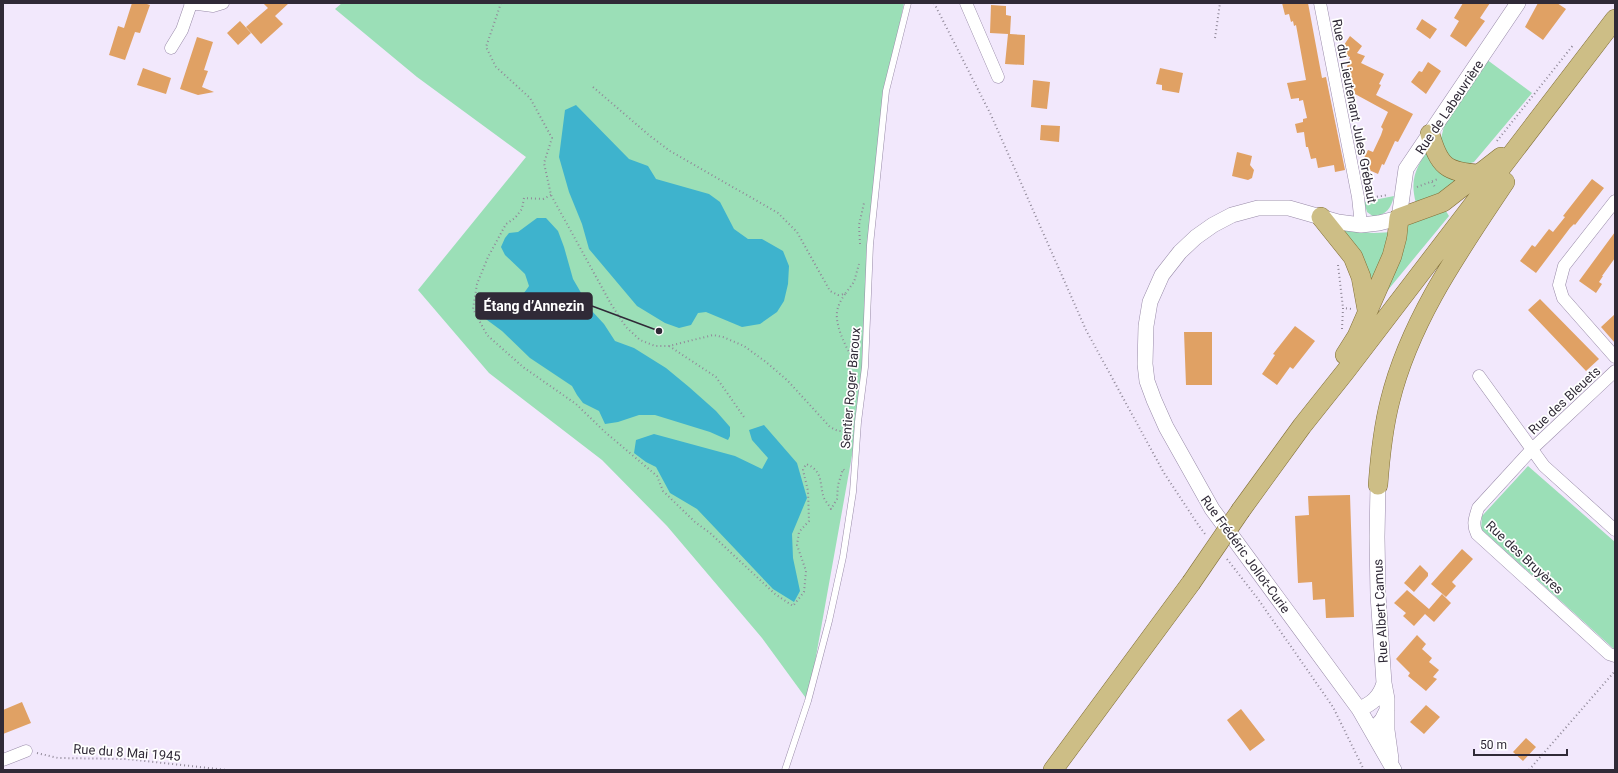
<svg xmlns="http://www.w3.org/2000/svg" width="1618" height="773" viewBox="0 0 1618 773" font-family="Roboto,sans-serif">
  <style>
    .green { fill: #9bdfb7 }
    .water { fill: #3eb3cd }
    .building { fill: #e0a164 }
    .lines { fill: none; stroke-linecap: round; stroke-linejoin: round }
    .service-casing { stroke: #988aa8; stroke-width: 7 }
    .minor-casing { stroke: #988aa8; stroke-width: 13 }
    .tertiary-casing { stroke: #988aa8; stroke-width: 16 }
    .primary-casing { stroke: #806e36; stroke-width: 20 }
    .path { stroke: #918999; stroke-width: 2; stroke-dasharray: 1 3; stroke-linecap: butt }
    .service { stroke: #fff; stroke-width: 6 }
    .minor { stroke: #fff; stroke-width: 12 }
    .tertiary { stroke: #fff; stroke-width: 15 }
    .primary { stroke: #cdbe86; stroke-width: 19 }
    .primary-bridge-casing { stroke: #806e36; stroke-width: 20; stroke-linecap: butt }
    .primary-bridge { stroke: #cdbe86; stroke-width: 19 }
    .labels { text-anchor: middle; stroke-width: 3.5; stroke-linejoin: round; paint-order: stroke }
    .street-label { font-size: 13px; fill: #302a37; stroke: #fff }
    .leader { fill: none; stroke: #302a37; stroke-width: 1.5 }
    .callout-dot { fill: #302a37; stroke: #fff; stroke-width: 1.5 }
    .callout { fill: #302a37; stroke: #302a37; stroke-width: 1.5 }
    .callout-label { font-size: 14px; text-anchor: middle; font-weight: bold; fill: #fff }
  </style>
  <rect width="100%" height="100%" fill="#f2e8fc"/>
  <path class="green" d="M342,3H904L886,91L858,422L808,701L762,638L667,526L602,460L489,373L418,290L526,157L417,77L335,9Z
    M1486,59L1532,93L1474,162L1457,167L1440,143L1444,126Z
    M1430,146L1465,179L1445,198L1416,203C1409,178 1417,167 1430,146Z
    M1394,196C1391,208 1387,214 1374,217L1367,212L1364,202Z
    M1444,208L1449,216L1378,302L1404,223Z
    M1338,230L1374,233L1394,232L1370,298Z
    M1528,466L1615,542V650L1481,529L1482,516Z"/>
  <path class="water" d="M576,105L629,159L648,166L656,179L709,194L720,202L734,229L748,239H762L783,251L789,266L788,284L784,301L777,312L760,324L742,327L706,312L698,313L691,325L679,328L665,323L637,306L589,249L582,224L569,192L559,157L565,110Z
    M537,218H546L558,231L564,247L573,279L591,310L604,324L615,341L634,348L666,368L689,387L716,411L730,427V436L728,440L710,432L655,415H639L618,422L605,424L599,411L583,403L577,395L572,386L530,358L502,331L483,317L479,305L484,301C505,305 517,305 529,286L525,274L505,255L501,247L505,238L509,233L518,232Z
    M764,425L797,463L807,498L792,534L793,558L800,591L794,602L773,589L697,509L670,493L656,467L646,462L634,453L636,440L654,434L735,456L762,469L768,458L752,440L749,430Z"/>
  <path class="building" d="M132,3H144L150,5L140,33L135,32L125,60L109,55L118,26L124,28Z
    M263,3H289L275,16L283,24L261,44L246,27L268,8Z
    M1282,3H1308L1322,78L1326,77L1345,170L1335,172L1334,165L1318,168L1316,158L1311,159L1308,147H1306L1304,132L1297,133L1295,124L1303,122V119L1307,118L1303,100L1299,101V98L1291,99L1287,83L1306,80L1296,25L1294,26L1293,21L1291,22L1289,14L1285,15Z
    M1463,3H1490L1480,18L1485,21L1466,47L1450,36L1459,21L1454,18Z
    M1538,3H1557L1566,9L1543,40L1525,27Z
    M991,5L1006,6V15L1011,16L1010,34L1025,35L1024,65L1005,64L1008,34L990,33Z
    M1422,19L1437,29L1430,39L1416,29Z
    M240,21L251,33L238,45L227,33Z
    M1350,36L1362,46L1357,53L1365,56L1361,63L1384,74L1379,84L1381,85L1376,95L1413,114L1398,142L1395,141L1384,165L1382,164L1378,174L1360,166L1368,150L1373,152L1381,135L1383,129L1381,127L1388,112L1344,88L1343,80L1350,57L1343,54L1344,45Z
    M197,37L213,42L204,70L208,71L202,87L214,92L198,95L180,89Z
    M1428,62L1441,71L1426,94L1411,82L1419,71L1422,72Z
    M143,68L171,78L166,94L137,85Z
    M1160,68L1183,73L1179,93L1162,90V85L1156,84Z
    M1033,80L1050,82L1047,109L1031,107Z
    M1041,125L1060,126L1059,142L1040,140Z
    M1237,152L1252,156L1250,165L1254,170L1252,178L1248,180L1232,176Z
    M1592,179L1604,188L1575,225L1574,224L1570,228L1536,273L1520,261L1532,245L1535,247L1549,229L1553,232L1565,217L1563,216Z
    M1615,232V258L1602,276H1603L1599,282L1602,284L1596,293L1579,281Z
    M1540,299L1599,359L1586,371L1528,310Z
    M1615,314V343L1601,327Z
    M1295,326L1315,341L1293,369L1290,367L1277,385L1262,374L1275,355L1273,354Z
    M1184,332H1212V385H1186Z
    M1350,495L1354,617L1326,618L1325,599L1313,600L1312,582L1298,583L1295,516L1309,515L1308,496Z
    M1462,549L1473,559L1452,582L1456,586L1446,597L1431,584Z
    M1420,565L1428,573V576L1414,592L1404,583Z
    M1407,590L1429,609L1442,594L1451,603L1434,622L1425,614L1414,626L1403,616L1406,613L1394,603Z
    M1417,635L1426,644L1422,649L1432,658L1429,662L1439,670L1433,677L1437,679L1426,691L1408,676L1410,673L1396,659Z
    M22,702L31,723L3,734V710Z
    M1426,705L1440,717L1424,734L1410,722Z
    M1241,709L1265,740L1250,751L1227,720Z
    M1526,738L1536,747L1523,761L1513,752Z"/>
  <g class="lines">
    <defs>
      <path id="service" d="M785,770L808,701L829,621L843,557L853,492L858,422L865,367L870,245L886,91L908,3"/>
      <path id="minor" d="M190,3L213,6L223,3
        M966,3L998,77
        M1320,3L1358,197L1361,225
        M171,48L182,30L191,4
        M1615,201L1564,266L1559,285L1563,298L1615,357
        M1615,371L1532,449L1478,508C1475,518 1472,524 1477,534L1609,654L1615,656
        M1479,376L1544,466L1615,530
        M3,760L26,751"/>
      <path id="tertiary" d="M1359,709C1372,704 1380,697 1384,683
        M1387,711V730L1391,759
        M1372,731L1382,720L1387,710V699L1384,683L1378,595L1377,537L1378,485
        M1394,770L1359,709L1212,509L1166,427L1154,400L1147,381L1145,364L1146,326L1150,302L1162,275L1180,252L1196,237L1213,225L1232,215L1258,208H1289L1338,222L1361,225L1379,223L1399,218L1406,169L1518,3"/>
      <path id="primary" d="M1430,134C1439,166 1446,172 1479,174
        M1321,217L1353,257L1361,277L1367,310
        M1345,355L1357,336L1392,256L1397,237L1399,218L1443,202L1501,157
        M1378,485C1380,458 1383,428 1390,401C1410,320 1459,251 1505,182
        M1241,510L1302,426L1345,372L1615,19
        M1053,770L1191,583"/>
    </defs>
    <use href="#service" class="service-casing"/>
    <use href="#minor" class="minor-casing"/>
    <use href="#tertiary" class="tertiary-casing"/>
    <use href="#primary" class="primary-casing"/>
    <path class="path" d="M501,3L486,47L496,67L530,98L552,138L544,163L551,195L611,304L626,327L640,340L655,346H669L713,335L723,337L744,346L766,362L787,380L830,427C837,431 841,433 849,428
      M934,3L991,115L1086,330L1164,473L1199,526L1205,534
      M1215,38L1220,3
      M593,87L650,136L670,151L778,213L797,232L830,291L838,295L845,294L854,282L859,264
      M1497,141L1574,44
      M1432,182L1436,189
      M1417,187L1438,179
      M551,195L543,199L524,198L522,209L515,218L506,224L488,257L477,284L473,309L487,335L523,367L576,404L605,432L657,476L663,491L695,522L710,533L775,594L793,606L804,592L806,571L797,545L799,532L809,521L808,491L803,470L806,464C824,471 819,484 824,498C826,502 829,505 831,509L837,499L838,485L843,469L845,471
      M1369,198L1388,195
      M860,244L859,225L864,203
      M1338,265L1343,308
      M845,294C841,300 838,305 837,312C835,326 847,351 856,363
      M1342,329L1343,308L1352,309
      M669,346L716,377L744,417
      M1227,559L1258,599L1333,707L1364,770
      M37,753L58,758L127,759L227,770
      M1529,770L1615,671"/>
    <use href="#service" class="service"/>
    <use href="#minor" class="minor"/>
    <use href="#tertiary" class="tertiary"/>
    <use href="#primary" class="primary"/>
    <defs>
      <path id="primary-bridge" d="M1191,583L1241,510"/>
    </defs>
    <use href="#primary-bridge" class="primary-bridge-casing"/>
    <use href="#primary-bridge" class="primary-bridge"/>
  </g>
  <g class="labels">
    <g class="street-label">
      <text transform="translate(1449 107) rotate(-56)" y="5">Rue de Labeuvrière</text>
      <text transform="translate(1355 111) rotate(79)" y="5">Rue du Lieutenant Jules Grébaut</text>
      <text transform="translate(850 388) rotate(-85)" y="5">Sentier Roger Baroux</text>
      <text transform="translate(1564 400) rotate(-43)" y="5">Rue des Bleuets</text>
      <text transform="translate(1246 554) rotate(54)" y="5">Rue Frédéric Joliot-Curie</text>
      <text transform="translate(1525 557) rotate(43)" y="5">Rue des Bruyères</text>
      <text transform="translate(1380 611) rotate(-93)" y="5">Rue Albert Camus</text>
      <text transform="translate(127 752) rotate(4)" y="5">Rue du 8 Mai 1945</text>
    </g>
  </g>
  <path class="leader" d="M659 331L592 306"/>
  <circle class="callout-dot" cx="659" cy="331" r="4"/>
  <rect class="callout" x="476" y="293" width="116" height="26" rx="4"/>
  <g class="callout-label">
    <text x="534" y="311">Étang d’Annezin</text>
  </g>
  <rect width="1618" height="773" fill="none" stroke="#302a37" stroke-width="8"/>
  <path d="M1474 749v6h93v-6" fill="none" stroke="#302a37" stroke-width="2"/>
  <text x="1480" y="749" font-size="12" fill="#302a37" stroke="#ffffff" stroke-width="3" paint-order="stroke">50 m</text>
</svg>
